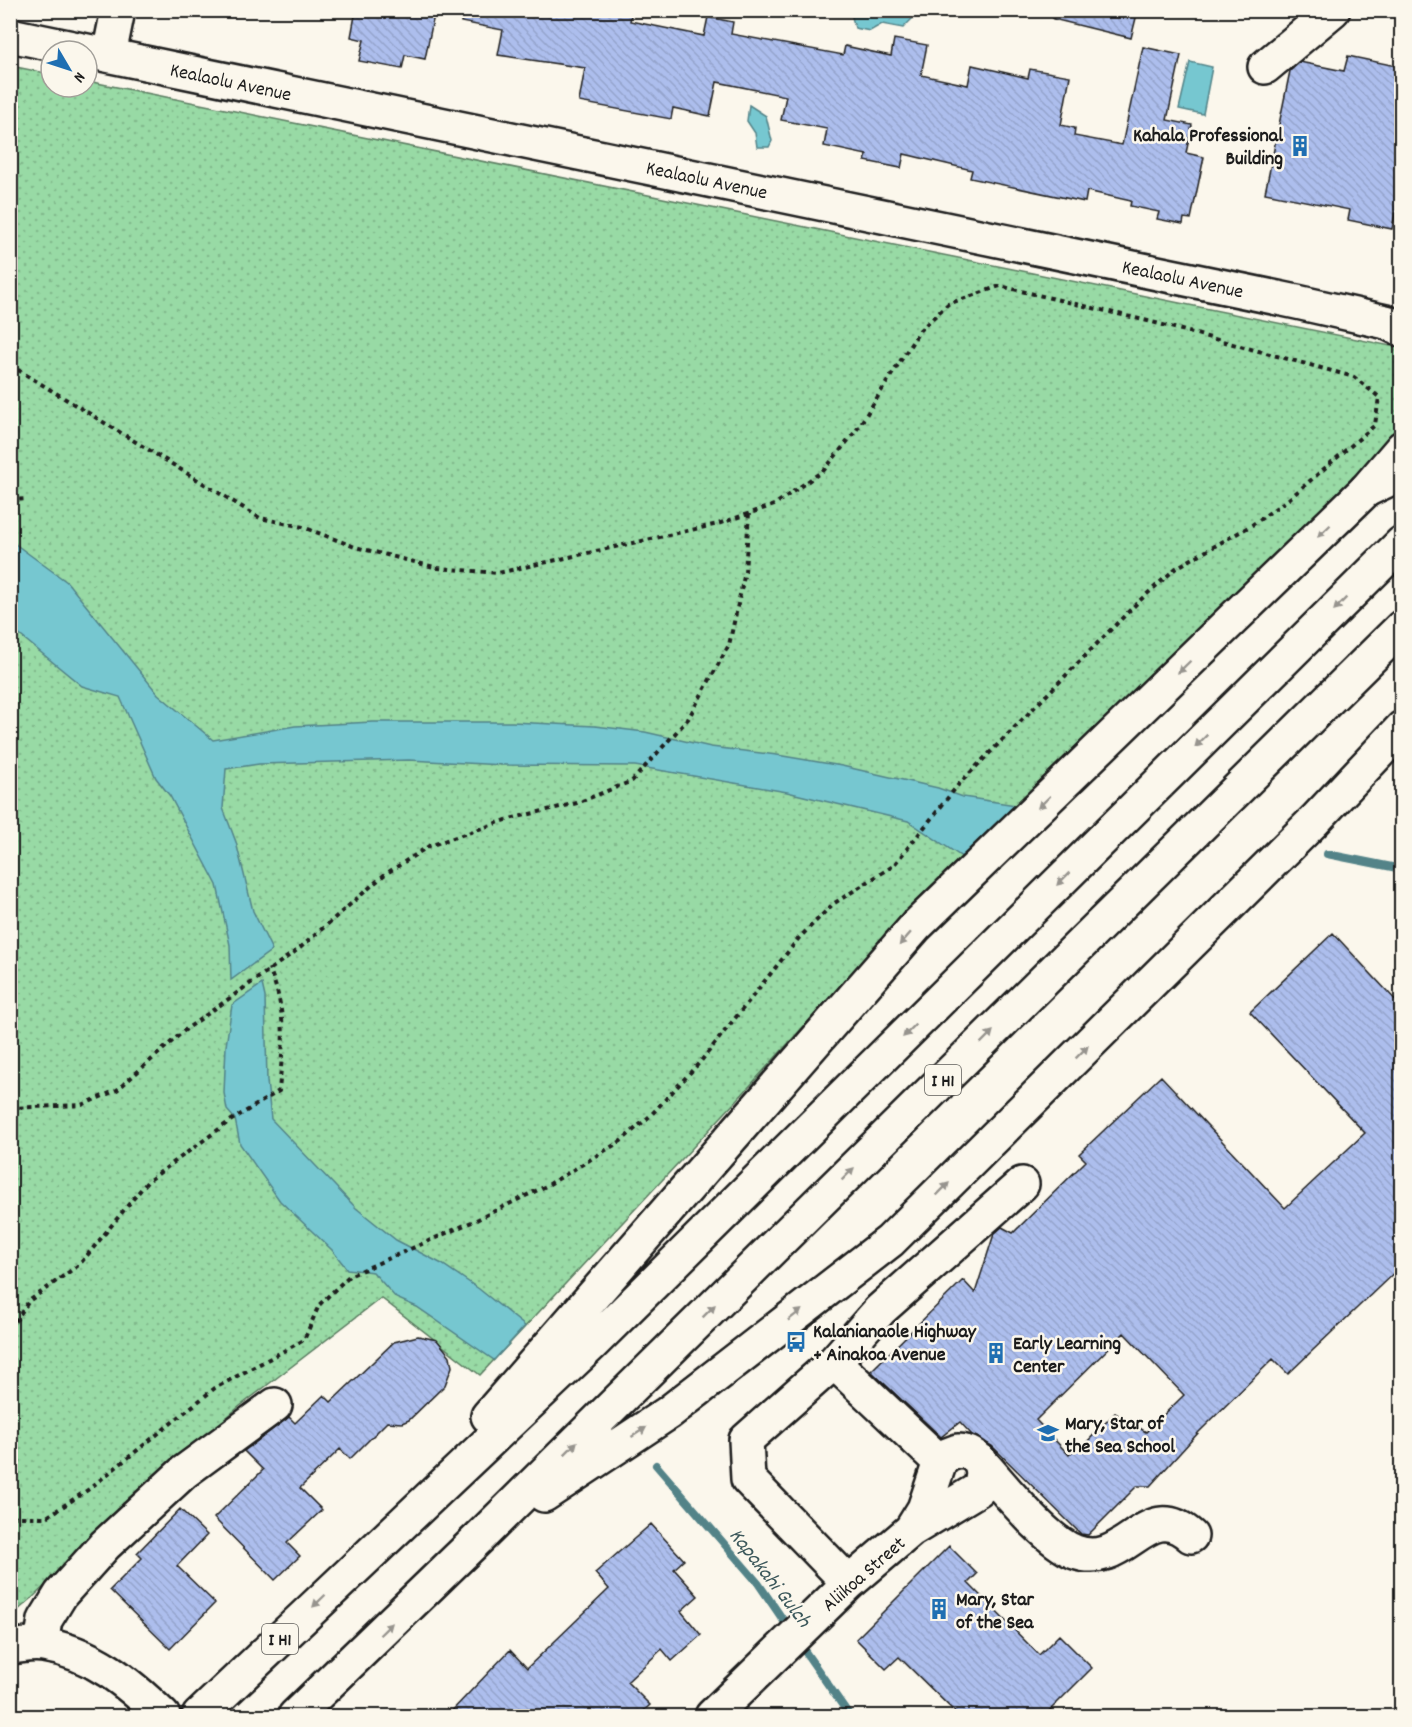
<svg xmlns="http://www.w3.org/2000/svg" width="1412" height="1727" viewBox="0 0 1412 1727" font-family="Dekko,sans-serif">
  <style>
    .grass { fill: url(#grass-dots); stroke: #5a7b60; stroke-width: 1.5 }
    .water { fill: #76c7d0; stroke: #528388; stroke-width: 1.5 }
    .lines { fill: none; stroke-linecap: round; stroke-linejoin: round }
    .stream { stroke: #528388; stroke-width: 8 }
    .building { fill: url(#building-back-hatch); stroke: #1c1c1c; stroke-width: 1.5; fill-rule: evenodd }
    .minor-casing { stroke: #1c1c1c; stroke-width: 38 }
    .major-casing { stroke: #1c1c1c; stroke-width: 38 }
    .highway-casing { stroke: #1c1c1c; stroke-width: 38 }
    .path { stroke: #1c1c1c; stroke-width: 4; stroke-dasharray: 4.5 4.5; stroke-linecap: butt }
    .minor { stroke: #fbf7ec; stroke-width: 33 }
    .major { stroke: #fbf7ec; stroke-width: 33 }
    .highway { stroke: #fbf7ec; stroke-width: 33 }
    .oneway { fill: #97948e }
    .labels { text-anchor: middle; stroke-width: 5; stroke-linejoin: round; paint-order: stroke }
    .shield { fill: #fbf7ec; stroke: #5f5e5a; stroke-width: 1.5 }
    .shield-label { font-size: 18px; font-weight: bold; fill: #1c1c1c }
    .street-label { font-size: 20px; fill: #1c1c1c; stroke: #fbf7ec }
    .poi-label { font-size: 20px; font-weight: bold; fill: #1c1c1c; stroke: #fbf7ec; text-anchor: start }
    .water-label { font-size: 21px; font-style: italic; fill: #3c585b; stroke: #fbf7ec }
  </style>
  <defs>
    <pattern id="grass-dots" width="8" height="8" patternUnits="userSpaceOnUse" patternTransform="scale(1.5)"><rect width="8" height="8" fill="#98daa5"/><path d="M2 2h.1M6 6h.1" fill="none" stroke="#82ba8d" stroke-width="1.8" stroke-linecap="round"/></pattern>
    <pattern id="building-back-hatch" width="6" height="6" patternUnits="userSpaceOnUse" patternTransform="scale(1.5)"><rect width="6" height="6" fill="#adbeed"/><path d="M-1 5l2 2M0 0l6 6M5-1l2 2" fill="none" stroke="#94a3cb"/></pattern>
  </defs>
  <rect width="100%" height="100%" fill="#fbf7ec"/>
  <filter id="ink" filterUnits="userSpaceOnUse"><feTurbulence type="fractalNoise" baseFrequency=".0167" numOctaves="2"/><feDisplacementMap in="SourceGraphic" scale="12" xChannelSelector="R" yChannelSelector="G"/><feConvolveMatrix kernelMatrix="1 2 1 2 8 2 1 2 1" color-interpolation-filters="sRGB"/></filter>
  <g filter="url(#ink)">
    <path class="grass" d="M11,66L51,74V87H87V81L1401,348V421L1395,439L923,894L738,1099L480,1375L381,1298L240,1406L170,1465L30,1600L11,1616Z"/>
    <path class="water" d="M855,10L915,11V16L903,28L882,24L870,31L855,28L852,17Z
      M1190,62L1212,67L1203,114L1179,109Z
      M749,105L766,116L772,141L769,147H757L755,133L747,121Z
      M11,541L67,582L158,694L213,740L295,726L373,722H512L595,726L645,732L711,747L777,755L842,766L938,788L963,797L1016,805L962,857L908,821L787,792L635,766L503,765L409,760L259,764L226,769L223,808L236,842L253,911L272,950L231,980L230,945L217,885L170,796L156,778L120,697L82,686L11,628Z
      M262,984L265,997L267,1081L271,1119L356,1208L396,1240L442,1264L479,1289L525,1326L494,1360L417,1307L396,1298L373,1272L347,1269L332,1250L280,1201L240,1144L235,1119L227,1110L224,1093L226,1046L232,1005Z"/>
    <g class="lines">
      <path class="stream" d="M1327,854L1402,869
        M656,1465L758,1583L790,1630
        M799,1643L850,1716"/>
    </g>
    <path class="building" d="M356,10H435L425,59L405,55L402,69L359,61L364,40L351,37Z
      M462,10H632L630,21L704,36L708,17L733,22L731,34L843,55L845,46L891,56L894,39L927,45L921,75L968,85L972,65L1028,78L1030,69L1070,76L1061,125L1075,128L1074,136L1122,145L1143,47L1181,55L1167,120L1192,125L1186,153L1204,157L1191,219L1184,218L1183,224L1157,219L1159,212L1130,206L1131,201L1087,191L1085,202L970,178L972,170L904,154L901,168L865,161L867,155L824,146L827,129L781,120L786,96L717,82L710,116L673,108L671,119L579,102L585,68L498,55L503,30L461,22Z
      M1054,10H1138L1131,38L1053,19Z
      M1348,56L1401,67V184L1392,229L1348,220L1350,210L1265,193L1290,71L1300,62L1344,71Z
      M1333,933L1401,1006V1266L1288,1374L1273,1359L1199,1432L1150,1486H1137L1088,1535L1081,1534L992,1446L972,1435L960,1422L941,1437L871,1371L963,1280L975,1293L994,1234L1002,1227L1013,1233L1086,1161L1079,1154L1161,1076L1285,1208L1365,1133L1250,1012ZM1124,1333L1184,1395L1146,1432L1115,1413L1083,1446L1081,1443L1069,1455L1036,1420Z
      M418,1336L437,1340L450,1356L452,1367L445,1385L409,1420L402,1423L387,1422L350,1459L340,1449L300,1488L322,1510L287,1543L300,1556L275,1580L214,1518L263,1470L244,1451L289,1417L295,1423L324,1395L331,1402L394,1342Z
      M180,1509L207,1535L177,1566L215,1603L170,1649L110,1590L142,1558L137,1553Z
      M651,1524L684,1560L674,1569L698,1596L681,1611L701,1635L672,1661L662,1649L627,1682L650,1705L638,1716H447L510,1650L527,1668L609,1589L595,1573Z
      M949,1546L977,1574L968,1583L1039,1655L1059,1635L1092,1668L1044,1716H959L899,1657L886,1669L856,1639Z"/>
    <g class="lines">
      <defs>
        <path id="minor" d="M10,35L1297,302L1386,322L1402,330
          M109,55L118,10
          M1265,67L1333,10
          M1366,490L1402,448
          M834,1362L940,1462
          M958,1451C980,1452 988,1470 979,1489L911,1530L924,1509L940,1462L945,1456Z
          M978,1459C1002,1485 1044,1540 1075,1552C1127,1571 1146,1495 1191,1536
          M849,1583L748,1479L746,1440L834,1362L880,1310L1022,1184
          M41,1644L45,1620L61,1594L105,1545L184,1472L275,1405
          M10,1647C21,1646 33,1643 43,1645C92,1652 129,1683 163,1716
          M712,1716L849,1583L911,1530"/>
        <path id="major" d="M1366,490L1402,473"/>
        <path id="highway" d="M488,1416L916,926L1366,490
          M544,1495L668,1413L890,1241L1315,820L1402,728
          M199,1716L591,1345L1402,543
          M295,1716L484,1533L1402,627"/>
      </defs>
      <use href="#minor" class="minor-casing"/>
      <use href="#major" class="major-casing"/>
      <use href="#highway" class="highway-casing"/>
      <path class="path" d="M10,365L260,518L303,527L355,547L438,568L498,573L718,524L774,505L824,470L856,431L920,330L948,304L1000,286L1152,322L1354,377L1379,397L1375,425L1290,498L1252,525L1176,568L1138,602L959,784L893,866L833,904L799,938L701,1061L650,1116L621,1141L548,1185L474,1221L349,1276L319,1305L304,1340L215,1388L89,1489L47,1517H16L10,1513
        M10,500L26,499
        M10,1108L82,1105L117,1090L185,1030L300,948L384,875L429,846L509,819L577,803L632,781L688,719L729,645L745,572L749,513
        M10,1329L29,1301L80,1264L147,1182L230,1121L279,1091C283,1043 288,1014 269,968"/>
      <use href="#minor" class="minor"/>
      <use href="#major" class="major"/>
      <use href="#highway" class="highway"/>
    </g>
    <defs><path id="oneway-solid" d="M-6-.8H1V-3.2L6.5 0L1 3.2V.8H-6Z" transform="scale(1.5)"/></defs>
    <g class="oneway">
      <use href="#oneway-solid" transform="translate(1324 531) rotate(136)"/>
      <use href="#oneway-solid" transform="translate(1340 604) rotate(135)"/>
      <use href="#oneway-solid" transform="translate(1184 667) rotate(136)"/>
      <use href="#oneway-solid" transform="translate(1201 741) rotate(135)"/>
      <use href="#oneway-solid" transform="translate(1044 802) rotate(136)"/>
      <use href="#oneway-solid" transform="translate(1063 879) rotate(135)"/>
      <use href="#oneway-solid" transform="translate(905 939) rotate(131)"/>
      <use href="#oneway-solid" transform="translate(909 1031) rotate(135)"/>
      <use href="#oneway-solid" transform="translate(987 1037) rotate(-45)"/>
      <use href="#oneway-solid" transform="translate(1082 1052) rotate(-45)"/>
      <use href="#oneway-solid" transform="translate(848 1174) rotate(-45)"/>
      <use href="#oneway-solid" transform="translate(943 1189) rotate(-45)"/>
      <use href="#oneway-solid" transform="translate(709 1311) rotate(-45)"/>
      <use href="#oneway-solid" transform="translate(795 1315) rotate(-38)"/>
      <use href="#oneway-solid" transform="translate(639 1432) rotate(-33)"/>
      <use href="#oneway-solid" transform="translate(571 1448) rotate(-45)"/>
      <use href="#oneway-solid" transform="translate(319 1601) rotate(136)"/>
      <use href="#oneway-solid" transform="translate(386 1629) rotate(-44)"/>
    </g>
  </g>
  <defs>
    <symbol id="building-bare" viewBox="-9 -9 18 18"><path d="M-4-6H4V6H1V3H-1V6H-4ZM-2.5-4.3h1.7v1.8h-1.7ZM.8-4.3h1.7v1.8H.8ZM-2.5-1h1.7V.8h-1.7ZM.8-1h1.7V.8H.8Z" fill="#1f6fb2" stroke="#fbf7ec" stroke-width="2.5" paint-order="stroke"/></symbol>
    <symbol id="bus-bare" viewBox="-9 -9 18 18"><path d="M-5-6H5V4H4V6H2V4H-2V6H-4V4H-5ZM-3.5-4V0h7V-4ZM-3.5 1.2v1.5H-2V1.2ZM2 1.2v1.5H3.5V1.2Z" fill="#1f6fb2" stroke="#fbf7ec" stroke-width="2.5" paint-order="stroke"/></symbol>
    <symbol id="school-bare" viewBox="-9 -9 18 18"><path d="M0-5L7-2L0 1L-7-2ZM-4 1L0 2.5L4 1V4Q0 6-4 4Z" fill="#1f6fb2" stroke="#fbf7ec" stroke-width="2.5" paint-order="stroke"/></symbol>
  </defs>
  <g fill-rule="evenodd">
    <use href="#building-bare" x="1285" y="131" width="30" height="30"/>
    <use href="#bus-bare" x="781" y="1327" width="30" height="30"/>
    <use href="#building-bare" x="981" y="1338" width="30" height="30"/>
    <use href="#school-bare" x="1033" y="1418" width="30" height="30"/>
    <use href="#building-bare" x="924" y="1594" width="30" height="30"/>
  </g>
  <g class="labels">
    <g class="shield">
      <rect x="925" y="1065" width="36" height="30" rx="4.5"/>
      <rect x="262" y="1624" width="36" height="30" rx="4.5"/>
    </g>
    <g class="shield-label">
      <text x="943" y="1086">I H1</text>
      <text x="280" y="1645">I H1</text>
    </g>
    <g class="street-label">
      <text transform="translate(231 81) rotate(12)" y="7">Kealaolu Avenue</text>
      <text transform="translate(707 179) rotate(12)" y="7">Kealaolu Avenue</text>
      <text transform="translate(1183 278) rotate(12)" y="7">Kealaolu Avenue</text>
      <text transform="translate(863 1573) rotate(-41)" y="7">Aliikoa Street</text>
    </g>
    <g class="poi-label">
      <text x="1283" y="141" text-anchor="end">Kahala Professional<tspan x="1283" dy="23">Building</tspan></text>
      <text x="813" y="1337">Kalanianaole Highway<tspan x="813" dy="23">+ Ainakoa Avenue</tspan></text>
      <text x="1013" y="1349">Early Learning<tspan x="1013" dy="23">Center</tspan></text>
      <text x="1065" y="1429">Mary, Star of<tspan x="1065" dy="23">the Sea School</tspan></text>
      <text x="956" y="1605">Mary, Star<tspan x="956" dy="23">of the Sea</tspan></text>
    </g>
    <g class="water-label">
      <text transform="translate(771 1577) rotate(52)" y="7">Kapakahi Gulch</text>
    </g>
  </g>
  <rect width="1412" height="1727" fill="none" stroke="#fbf7ec" stroke-width="36"/>
  <rect x="18" y="18" width="1376" height="1691" fill="none" stroke="#1c1c1c" stroke-width="2" filter="url(#ink)"/>
  <g transform="translate(69 69) rotate(129)"><circle r="28" fill="#fbf7ec" stroke="#a29f99" stroke-width="1.5"/>
  <path d="M0-4.5L10 22L0 15L-10 22Z" fill="#1f6fb2"/>
  <text y="-9" font-size="16" font-weight="bold" text-anchor="middle" fill="#1c1c1c">N</text>
  </g>
</svg>
